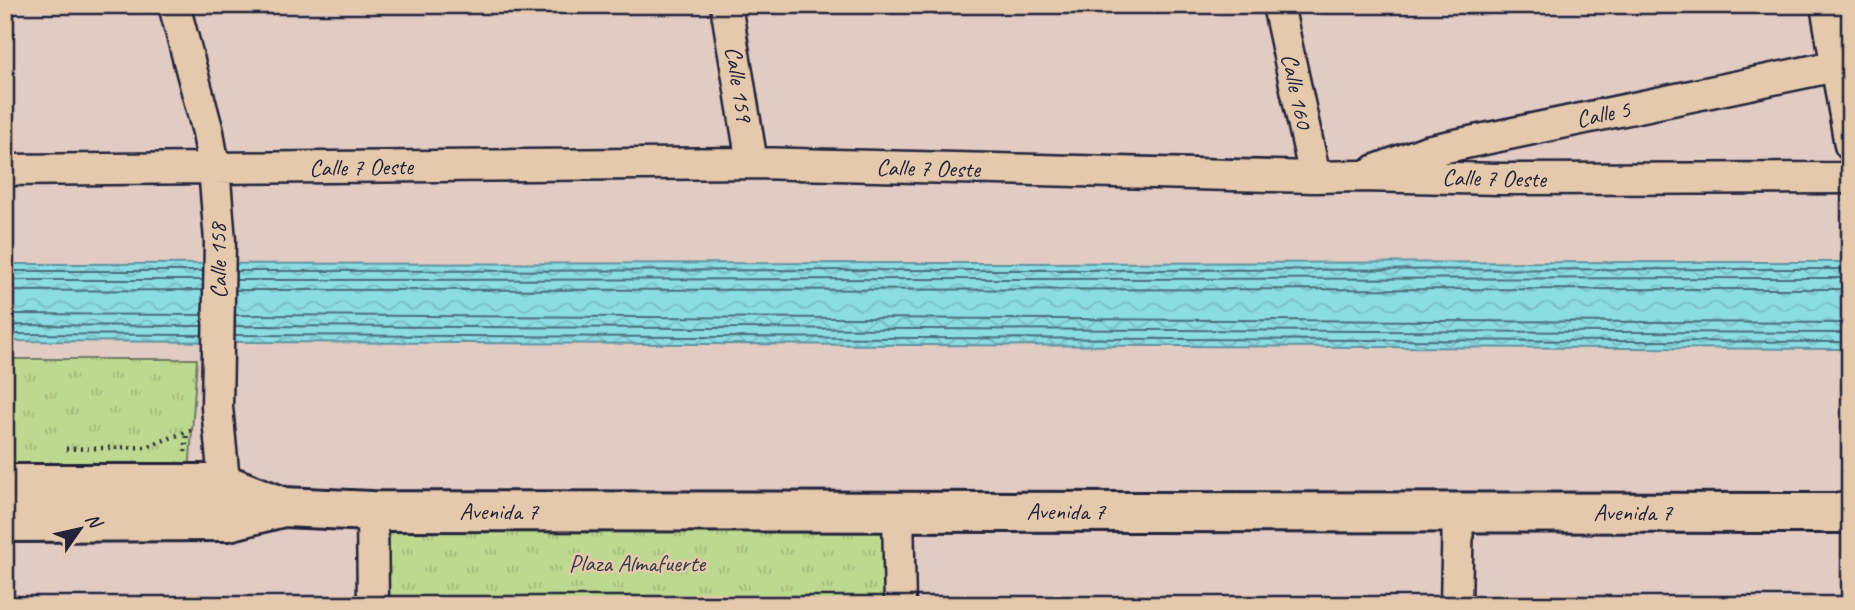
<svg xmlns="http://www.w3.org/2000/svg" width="1855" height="610" viewBox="0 0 1855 610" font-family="Caveat,sans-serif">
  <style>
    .park { fill: url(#park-tufts); stroke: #707d65; stroke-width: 2 }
    .water { fill: url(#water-waves); stroke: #6192a0; stroke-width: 2 }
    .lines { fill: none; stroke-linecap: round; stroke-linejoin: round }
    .shore { stroke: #4c6d7e; stroke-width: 2 }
    .minor-casing { stroke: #22223b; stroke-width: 35 }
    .major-casing { stroke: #22223b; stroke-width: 44 }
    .path { stroke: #22223b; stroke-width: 4.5; stroke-dasharray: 2 5; stroke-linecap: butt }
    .minor { stroke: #e5c9ac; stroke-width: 30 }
    .major { stroke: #e5c9ac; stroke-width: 38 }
    .labels { text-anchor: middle; stroke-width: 5; stroke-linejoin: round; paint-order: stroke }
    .street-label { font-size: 24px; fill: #22223b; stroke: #e5c9ac }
    .park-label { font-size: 24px; fill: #393d48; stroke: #e5c9ac }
  </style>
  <defs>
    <pattern id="park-tufts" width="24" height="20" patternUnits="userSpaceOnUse" patternTransform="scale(1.75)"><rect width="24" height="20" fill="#bdd88f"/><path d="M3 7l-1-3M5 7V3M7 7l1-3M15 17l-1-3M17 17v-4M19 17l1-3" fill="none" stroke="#a2b97c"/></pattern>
    <pattern id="water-waves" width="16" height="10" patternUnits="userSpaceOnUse" patternTransform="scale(1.75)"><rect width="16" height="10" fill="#8bdde3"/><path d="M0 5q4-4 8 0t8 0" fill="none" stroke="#78bdc4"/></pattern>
  </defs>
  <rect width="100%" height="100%" fill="#e1cbc3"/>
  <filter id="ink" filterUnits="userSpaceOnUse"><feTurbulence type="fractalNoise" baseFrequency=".0143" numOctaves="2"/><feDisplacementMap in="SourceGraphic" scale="14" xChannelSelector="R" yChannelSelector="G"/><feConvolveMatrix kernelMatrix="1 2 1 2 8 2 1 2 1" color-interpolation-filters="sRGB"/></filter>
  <g filter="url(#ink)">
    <path class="park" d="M5,359H197L189,474H5Z
      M385,521H886L889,605H386Z"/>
    <path class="water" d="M1850,262V349L5,341V264Z"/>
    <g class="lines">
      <path class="shore" d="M5,271H203
        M236,271L1850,269
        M5,280H203
        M236,280L1850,278
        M236,290L1850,289
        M5,291L202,290
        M5,314L202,315
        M235,315L1850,323
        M5,325L202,326
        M235,326L1850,333
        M5,334L202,335
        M235,335L1850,342"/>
      <defs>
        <path id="minor" d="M174,5L208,132L214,168L220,241L217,407L226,503
          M726,5L752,163
          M1278,5L1315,177
          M1826,5L1850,145
          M5,170L752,163L1315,177L1360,176L1501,179L1850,178
          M1376,170L1427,151L1850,63
          M372,511L373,605
          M898,511L900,605
          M1456,605L1458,511"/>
        <path id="major" d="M5,484H224L283,507
          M5,522L228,521L283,507L372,511L1850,513"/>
      </defs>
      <use href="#minor" class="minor-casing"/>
      <use href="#major" class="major-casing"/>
      <path class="path" d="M66,449L146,447L194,429
        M185,452L187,433"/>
      <use href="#minor" class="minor"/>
      <use href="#major" class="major"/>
    </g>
  </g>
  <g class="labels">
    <g class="street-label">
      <text transform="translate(739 84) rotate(81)" y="8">Calle 159</text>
      <text transform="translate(1297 91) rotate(78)" y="8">Calle 160</text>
      <text transform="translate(1603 114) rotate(-12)" y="8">Calle 5</text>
      <text transform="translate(361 167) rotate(-1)" y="8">Calle 7 Oeste</text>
      <text transform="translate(928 168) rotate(1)" y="8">Calle 7 Oeste</text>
      <text transform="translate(1494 178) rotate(1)" y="8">Calle 7 Oeste</text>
      <text transform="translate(218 261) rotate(-91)" y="8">Calle 158</text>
      <text x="499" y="519">Avenida 7</text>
      <text x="1066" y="519">Avenida 7</text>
      <text x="1633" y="520">Avenida 7</text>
    </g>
    <g class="park-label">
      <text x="637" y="571">Plaza Almafuerte</text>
    </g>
  </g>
  <rect width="1855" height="610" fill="none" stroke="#e5c9ac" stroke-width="28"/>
  <rect x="14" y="14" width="1827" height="582" fill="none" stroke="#22223b" stroke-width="2.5" filter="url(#ink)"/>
  <g transform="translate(80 529) rotate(56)" stroke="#e5c9ac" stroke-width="5" paint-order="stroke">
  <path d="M0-5L12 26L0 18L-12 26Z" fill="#22223b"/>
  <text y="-10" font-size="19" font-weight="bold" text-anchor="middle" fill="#22223b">N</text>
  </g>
</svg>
